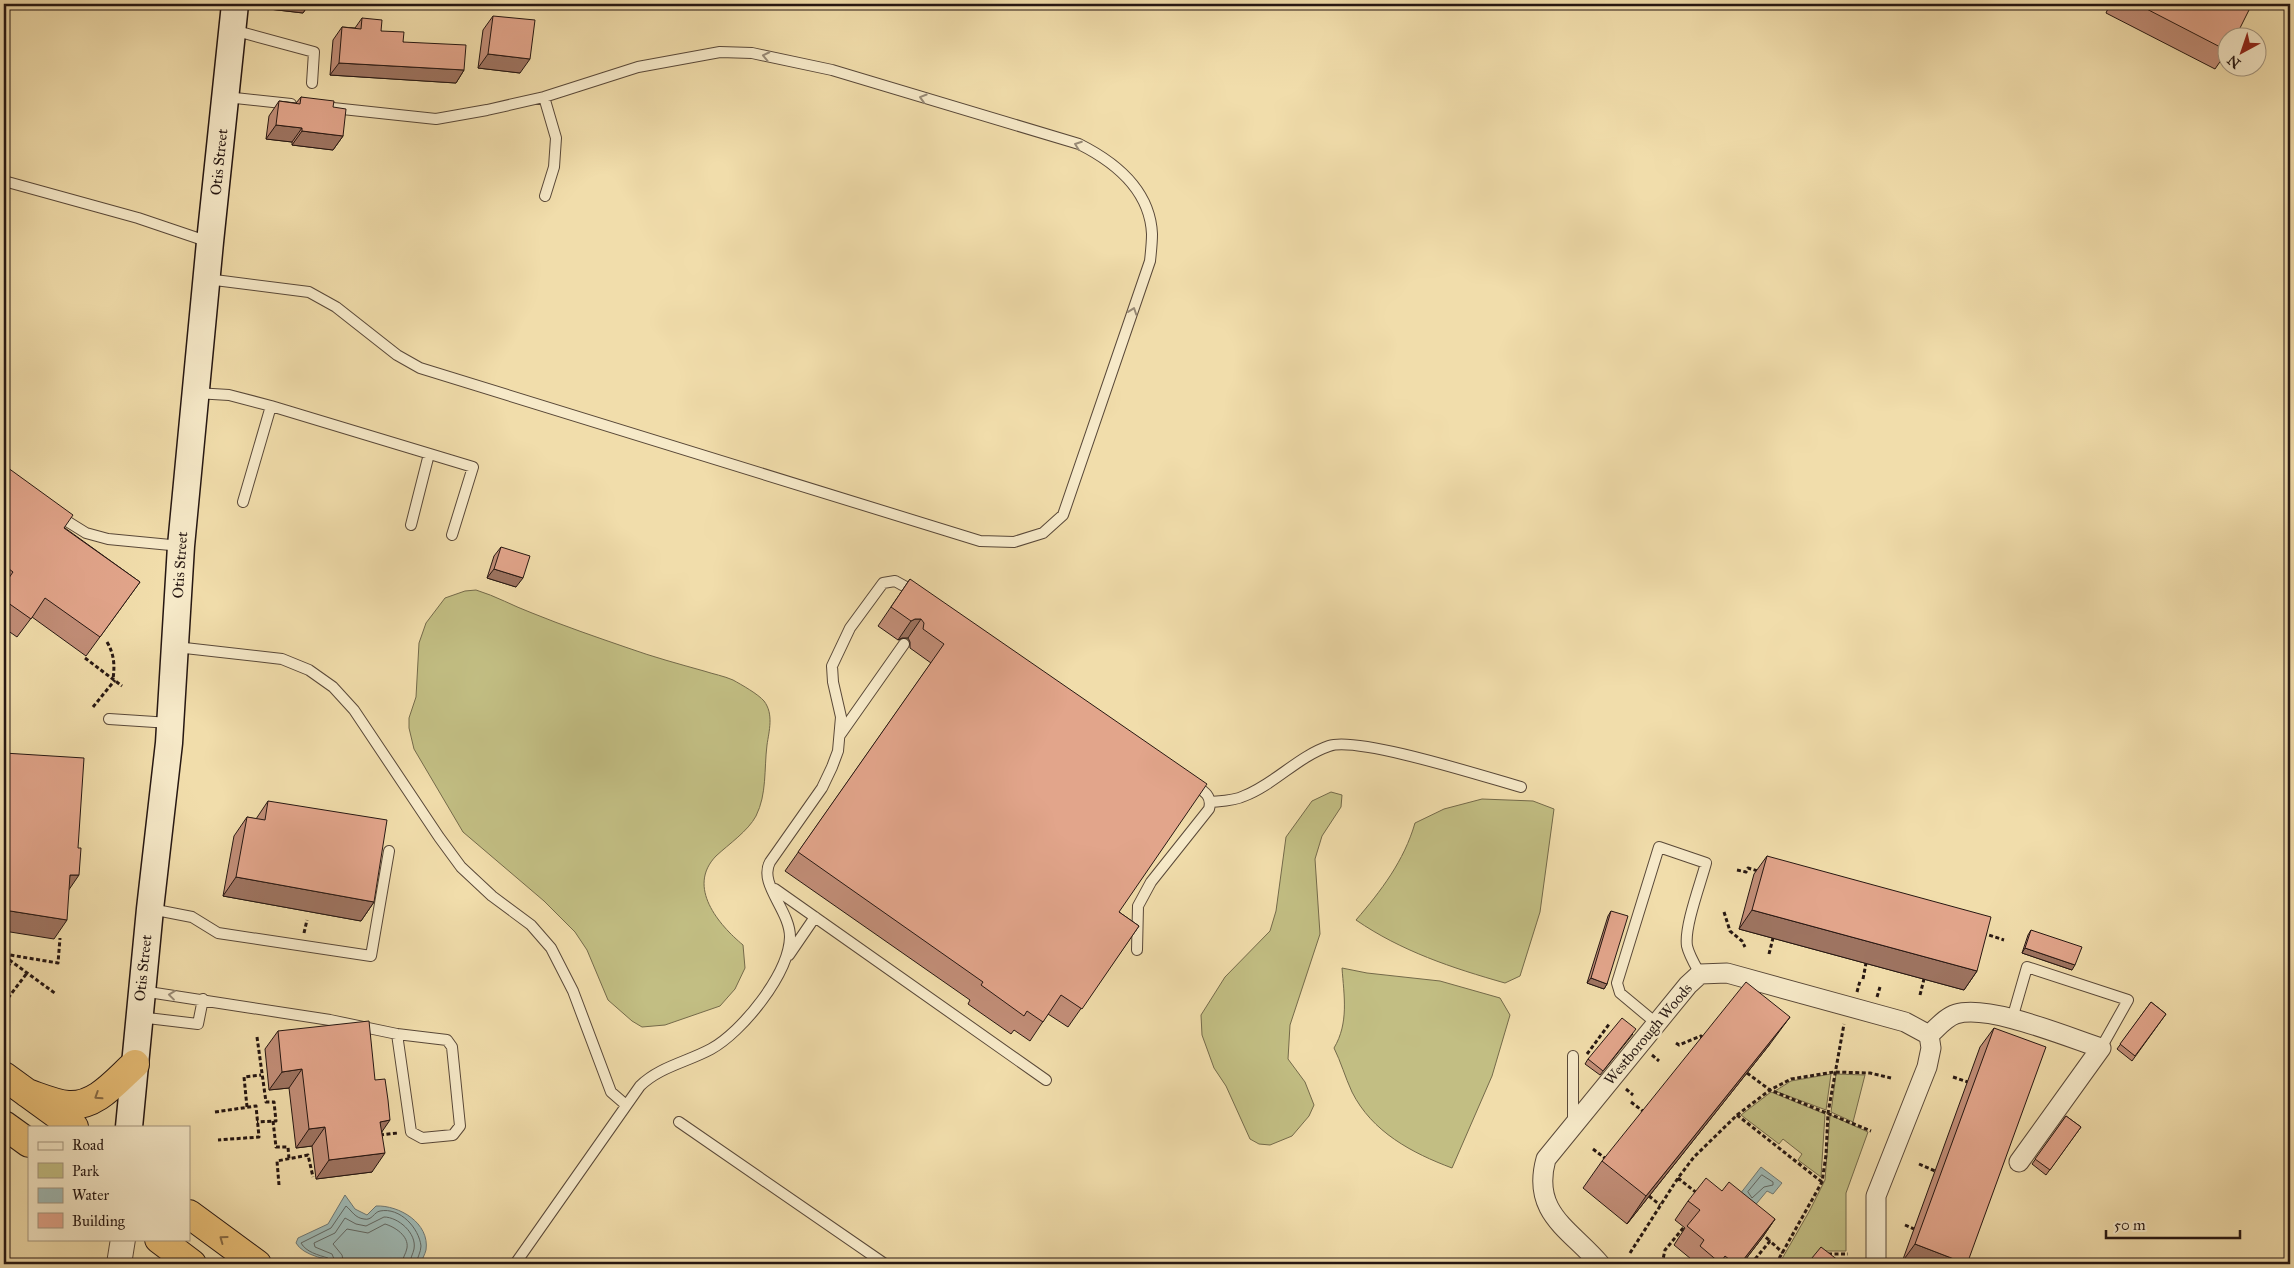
<svg xmlns="http://www.w3.org/2000/svg" width="2294" height="1268" viewBox="0 0 2294 1268" font-family="'IM FELL Great Primer',serif">
  <style>
    .green { fill: #c2be83; stroke: #746a4a }
    .water { fill: #9fb9b4; stroke: #6f7873 }
    .lines { fill: none; stroke-linecap: round; stroke-linejoin: round }
    .shore { stroke: #626863; stroke-width: 1 }
    .service-casing { stroke: #594838; stroke-width: 12 }
    .minor-casing { stroke: #594838; stroke-width: 21 }
    .tertiary-casing { stroke: #594838; stroke-width: 26 }
    .secondary-casing { stroke: #261712; stroke-width: 29 }
    .trunk-casing { stroke: #261712; stroke-width: 30 }
    .path { stroke: #261712; stroke-width: 3; stroke-dasharray: 4 2.5; stroke-linecap: butt }
    .service { stroke: #f6e9c8; stroke-width: 10 }
    .minor { stroke: #f6e9c8; stroke-width: 19 }
    .tertiary { stroke: #f6e9c8; stroke-width: 24 }
    .secondary { stroke: #f6e9c8; stroke-width: 26 }
    .trunk { stroke: #e8be76; stroke-width: 28 }
    .wall { fill: #c28e78; stroke: #261712 }
    .shaded-wall { fill: #9e7461; stroke: #261712 }
    .building { fill: #e2a58b; stroke: #261712 }
    .oneway { stroke: #988a76 }
    .oneway2 { stroke: #876a44 }
    .labels { text-anchor: middle; stroke-width: 5; stroke-linejoin: round; paint-order: stroke }
    .street-label { font-size: 15px; fill: #261712; stroke: #f6e9c8 }
  </style>
  <rect width="100%" height="100%" fill="#f1ddab"/>
  <filter id="stains"><feTurbulence type="fractalNoise" baseFrequency=".004" numOctaves="4"/><feColorMatrix values="0 0 0 0 .2 0 0 0 0 .09 0 0 0 0 .02 0 0 0 .5 -.17"/></filter>
  <radialGradient id="worn" r=".72"><stop offset=".6" stop-color="#630" stop-opacity="0"/><stop offset="1" stop-color="#630" stop-opacity=".3"/></radialGradient>
  <path class="green" d="M476,590C496,596 513,606 532,613C564,626 596,637 628,648C653,657 679,664 704,671C713,674 724,676 733,680C742,685 758,694 764,701C774,714 769,731 767,745C764,769 767,794 756,816C748,831 729,844 716,856C686,887 719,925 743,945L745,968L735,989L720,1006L665,1025L642,1027L632,1021L608,1000L587,950L575,932L544,901L463,832L414,749L409,728V718L416,697L419,643L426,623L445,598L465,591Z
    M1331,792L1342,795L1341,807L1322,836L1315,859L1320,934L1290,1025L1288,1059L1305,1082L1314,1105L1309,1116L1292,1136L1270,1145L1259,1144L1250,1139L1226,1086L1214,1068L1202,1035L1201,1015L1225,977L1270,931L1276,911L1286,837L1312,801Z
    M1482,799L1533,801L1554,809L1540,912L1520,976L1505,983C1452,968 1401,951 1356,920C1381,891 1404,861 1415,823L1444,809Z
    M1342,968L1367,973L1440,981L1500,998L1510,1015L1492,1076L1452,1168C1412,1153 1372,1132 1352,1092C1345,1077 1341,1062 1334,1048C1349,1023 1344,996 1342,968Z
    M1831,1074L1826,1110L1775,1091L1791,1081Z
    M1836,1074L1865,1075L1853,1122L1831,1112Z
    M1771,1092L1825,1114L1821,1177L1798,1160L1802,1154L1783,1139L1779,1144L1741,1115Z
    M1830,1115L1868,1132L1846,1193V1251H1825L1826,1264H1779L1810,1210L1825,1180Z"/>
  <path class="water" d="M1761,1167L1782,1183L1773,1194L1767,1191L1752,1209L1740,1194Z
    M345,1195L355,1209L367,1215L376,1206C399,1205 430,1223 426,1250C425,1254 422,1260 420,1264C391,1264 310,1268 296,1243L298,1238L328,1224Z"/>
  <g class="lines">
    <path class="shore" d="M1762,1175L1773,1182V1185L1764,1187L1752,1198L1748,1192Z
      M330,1264L328,1258C318,1255 306,1252 301,1243L331,1228L346,1206C352,1211 355,1218 364,1219C372,1221 374,1212 380,1211C400,1207 419,1228 421,1246C421,1252 417,1258 416,1264
      M336,1264L332,1254L315,1247L314,1243L335,1233L345,1218L356,1224L366,1226L384,1217C398,1217 417,1233 414,1249C413,1254 410,1258 410,1264
      M344,1264L342,1255L333,1244L347,1229L368,1233L385,1224C395,1227 409,1236 407,1248C406,1254 402,1258 402,1264"/>
    <defs>
      <path id="service" d="M233,30L314,52L312,83
        M226,97L291,104
        M544,97L556,138L554,167L545,196
        M4,181L138,218L209,242
        M207,279L309,292L336,307L397,355L420,368L980,541L1014,542L1043,533L1063,515L1150,261C1151,252 1152,243 1152,234C1150,190 1115,162 1079,144L832,70L752,53L720,52L638,67L544,97L487,110L436,119L333,108
        M196,393L229,395L271,406L243,502
        M271,406L473,467L452,535
        M57,515L86,533L108,539L181,546
        M411,525L429,454
        M176,647L282,659L309,670L333,687L354,710L439,837L461,867L492,896L531,925L551,948L573,991L611,1092L626,1105
        M109,719L170,723
        M840,735L904,644
        M1211,802C1222,801 1234,801 1244,796C1275,784 1297,757 1329,746C1358,736 1485,777 1521,787
        M775,889L1046,1080
        M151,909L192,917L218,933L371,956L389,851
        M1137,950L1138,906L1151,882L1209,809C1213,795 1202,790 1193,784
        M789,955L815,917
        M142,991L330,1020L397,1034L447,1040L452,1047L460,1126L453,1135L422,1138L411,1132L397,1034
        M139,1017L198,1024L203,999
        M2012,1019L2027,967L2128,1000L2101,1048
        M1656,1023L1620,993L1617,983L1659,847L1706,863C1701,882 1684,927 1687,946C1689,955 1695,965 1700,974
        M679,1122L885,1264
        M1573,1125V1056
        M515,1264L640,1086C659,1067 687,1062 711,1049C742,1032 789,974 790,937C790,910 758,884 770,862L822,788L832,767L838,751L841,717L833,682L832,666L850,628L883,583L895,581L915,592"/>
      <path id="minor" d="M1600,1264C1570,1229 1531,1213 1546,1159L1688,985L1700,974L1727,973L1905,1022L1929,1035C1937,1028 1946,1017 1956,1014C1989,1004 2067,1037 2101,1048L2019,1162
        M1876,1264V1196L1927,1067L1931,1048L1929,1035"/>
      <path id="tertiary" d="M119,1264L123,1239"/>
      <path id="secondary" d="M129,1127L150,909L169,743L181,546L210,242L235,4"/>
      <path id="trunk" d="M4,1076L74,1127
        M27,1093C39,1097 55,1104 68,1105C96,1107 116,1081 135,1064
        M4,1125L29,1143
        M189,1214L257,1264
        M159,1239L192,1264"/>
    </defs>
    <use href="#service" class="service-casing"/>
    <use href="#minor" class="minor-casing"/>
    <use href="#tertiary" class="tertiary-casing"/>
    <use href="#secondary" class="secondary-casing"/>
    <use href="#trunk" class="trunk-casing"/>
    <path class="path" d="M107,642C114,654 115,665 113,679
      M85,658L122,686
      M93,707L115,680
      M1737,870L1746,872L1748,868L1758,871
      M1724,912L1730,931L1742,941L1745,947
      M304,933L307,920
      M1983,933L2004,940
      M4,954L58,963L60,938
      M1769,954L1773,938
      M4,956L56,994
      M4,972L11,962
      M1863,979L1866,963
      M1857,992L1860,981
      M1920,995L1924,979
      M1877,997L1880,987
      M8,998L27,973
      M257,1037L266,1102H274L276,1121L257,1122
      M1676,1043L1679,1045L1701,1036L1704,1038
      M1587,1054L1610,1023
      M1652,1055L1659,1061
      M1747,1073L1770,1090L1871,1131
      M1953,1077L1968,1082
      M1626,1089L1633,1095
      M1631,1102L1644,1112
      M247,1107L244,1077L261,1075
      M215,1112L256,1106L259,1137L218,1140
      M1737,1115L1822,1182
      M273,1121L276,1147H288L289,1159
      M380,1135L398,1133
      M1593,1149L1606,1159
      M1919,1164L1935,1171
      M1678,1178L1698,1194
      M279,1185L277,1161L308,1155L313,1177
      M1649,1196L1660,1205
      M1905,1225L1914,1229
      M1761,1233L1770,1241
      M1630,1253L1678,1178L1694,1157L1737,1115L1770,1090L1791,1079L1834,1072L1870,1073L1891,1078
      M1828,1254H1848
      M1743,1263L1745,1264
      M1662,1264L1665,1250L1684,1227
      M1751,1264L1770,1241L1783,1253
      M1776,1264L1822,1182L1826,1155L1828,1113L1844,1024"/>
    <use href="#service" class="service"/>
    <use href="#minor" class="minor"/>
    <use href="#tertiary" class="tertiary"/>
    <use href="#secondary" class="secondary"/>
    <use href="#trunk" class="trunk"/>
  </g>
  <path class="wall" d="M270,4H309L303,13L269,9Z
    M2110,4H2252L2226,38V53L2215,69L2106,13Z
    M493,16L520,73L478,68L483,30Z
    M362,18L381,31L403,42L464,70L456,83L330,75L333,40L342,27L355,28Z
    M301,97L333,107L343,136L333,150L292,145V142L266,139L269,116L279,101L296,103Z
    M4,465L65,528L140,582L86,656L32,617L17,637L4,628Z
    M501,547L516,587L487,578L494,556Z
    M910,579L1119,912L1139,926L1068,1027L1048,1014L1030,1041L1014,1030L1011,1034L968,1004L970,1000L785,871L931,663L910,648V642L908,638H902L898,640L878,626Z
    M268,801L374,902L361,921L223,896L234,836L247,817L256,819Z
    M1767,856L1977,971L1964,990L1739,929L1754,874Z
    M1611,911L1607,984L1604,989L1587,983L1608,916Z
    M2031,930L2072,970L2022,953L2028,935Z
    M2151,1002L2166,1014L2132,1061L2117,1049Z
    M1994,1028L1967,1264H1907L1902,1262L1980,1047Z
    M278,1031L375,1080L382,1132L372,1172L316,1179L312,1146L296,1148L289,1088L269,1090L265,1049Z
    M1633,1034L1600,1075L1585,1064L1588,1059Z
    M1770,1044L1627,1224L1583,1188L1602,1161Z
    M2066,1116L2081,1127L2046,1175L2032,1164Z
    M1722,1191L1775,1219L1762,1238L1742,1264H1687L1691,1259L1674,1245L1685,1228L1675,1220L1688,1201Z"/>
  <path class="shaded-wall" d="M273,4H309L303,13L269,9Z
    M488,54L530,59L520,73L478,68Z
    M339,63L464,70L456,83L330,75Z
    M276,125L302,128L292,142L266,139Z
    M302,131L343,136L333,150L292,145Z
    M494,569L523,578L516,587L487,578Z
    M915,619H921L908,638H902L898,640L911,621Z
    M70,875H79L66,894Z
    M236,877L374,902L361,921L223,896Z
    M4,910L67,920L54,939L4,931Z
    M1752,910L1977,971L1964,990L1739,929Z
    M2025,948L2075,965L2072,970L2022,953Z
    M1591,978L1607,984L1604,989L1587,983Z
    M1790,1017L1770,1044L1627,1224L1646,1196Z
    M302,1069L289,1088L269,1090L282,1072Z
    M390,1120L377,1139L380,1122Z
    M325,1127L312,1146L296,1148L309,1129Z
    M385,1153L372,1172L316,1179L329,1160Z
    M1775,1219L1762,1238L1742,1264H1740Z
    M1915,1244L1967,1264H1907L1902,1262Z"/>
  <path class="building" d="M2137,4H2252L2235,38H2226V50Z
    M493,16L535,20L530,59L488,54Z
    M362,18L382,20L381,31L404,32L403,42L466,45L464,70L339,63L342,27L361,29Z
    M301,97L334,101L333,107L346,109L343,136L302,131V128L276,125L279,101L300,104Z
    M4,465L73,515L64,528L140,582L100,637L45,598L31,619L4,600V585L13,572L4,565Z
    M501,547L530,556L523,578L494,569Z
    M910,579L1207,784L1119,912L1139,926L1082,1009L1061,995L1043,1022L1027,1011L1024,1016L981,985L983,982L798,852L944,644L923,629L924,623L921,619H915L911,621L891,607Z
    M4,753L84,758L78,848H81L79,875H70L67,920L4,910Z
    M268,801L387,820L374,902L236,877L247,817L265,820Z
    M1767,856L1991,917L1977,971L1752,910Z
    M1611,911L1628,916L1607,984L1591,978Z
    M2031,930L2082,947L2075,965L2025,948Z
    M1746,982L1790,1017L1646,1196L1602,1161Z
    M2151,1002L2166,1014L2135,1056L2120,1044Z
    M1622,1018L1636,1029L1603,1071L1588,1059Z
    M369,1021L375,1080L385,1079L388,1100L390,1120L380,1122L385,1153L329,1160L325,1127L309,1129L302,1069L282,1072L278,1031Z
    M1994,1028L2046,1047L1967,1264L1915,1244Z
    M2066,1116L2081,1127L2050,1170L2035,1159Z
    M1706,1178L1722,1191L1729,1182L1775,1219L1740,1264H1735L1725,1256L1720,1263L1700,1246L1704,1240L1687,1226L1700,1210L1688,1201Z
    M1821,1247L1843,1264H1807Z"/>
  <defs><path id="oneway-chevron" d="M-2-3.5L2.5 0L-2 3.5" fill="none" stroke-width="1.6" stroke-linecap="round" stroke-linejoin="round" transform="scale(1.25)"/></defs>
  <g class="oneway">
    <use href="#oneway-chevron" transform="translate(766 56) rotate(-168)"/>
    <use href="#oneway-chevron" transform="translate(923 98) rotate(-163)"/>
    <use href="#oneway-chevron" transform="translate(1078 145) rotate(-160)"/>
    <use href="#oneway-chevron" transform="translate(1133 311) rotate(-71)"/>
    <use href="#oneway-chevron" transform="translate(172 995) rotate(-173)"/>
  </g>
  <g class="oneway2">
    <use href="#oneway-chevron" transform="translate(98 1096) rotate(147)"/>
    <use href="#oneway-chevron" transform="translate(223 1239) rotate(-144)"/>
  </g>
  <g class="labels">
    <g class="street-label">
      <text transform="translate(219 162) rotate(-84)" y="5">Otis Street</text>
      <text transform="translate(180 565) rotate(-86)" y="5">Otis Street</text>
      <text transform="translate(143 968) rotate(-84)" y="5">Otis Street</text>
      <text transform="translate(1648 1034) rotate(-50)" y="5">Westborough Woods</text>
    </g>
  </g>
  <rect width="2294" height="1268" fill="none" stroke="#f1ddab" stroke-width="20"/>
  <rect x="5" y="5" width="2284" height="1258" fill="none" stroke="#261712" stroke-width="2.5"/>
  <rect x="10" y="10" width="2274" height="1248" fill="none" stroke="#261712"/>
  <rect x="28" y="1126" width="162" height="115" fill="#f6e9c8" stroke="#a3957f"/>
  <rect x="38" y="1142" width="25" height="8" fill="#f6e9c8" stroke="#a3957f"/>
  <text x="72" y="1150" font-size="15" fill="#261712">Road</text>
  <rect x="38" y="1163" width="25" height="15" fill="#c2be83" stroke="#a3957f"/>
  <text x="72" y="1176" font-size="15" fill="#261712">Park</text>
  <rect x="38" y="1188" width="25" height="15" fill="#9fb9b4" stroke="#a3957f"/>
  <text x="72" y="1200" font-size="15" fill="#261712">Water</text>
  <rect x="38" y="1213" width="25" height="15" fill="#e2a58b" stroke="#a3957f"/>
  <text x="72" y="1226" font-size="15" fill="#261712">Building</text>
  <g transform="translate(2242 52) rotate(220)"><circle r="24" fill="#f6e9c8" stroke="#a3957f"/>
  <path d="M0-4L9 19L0 12L-9 19Z" fill="#8f2418"/>
  <text y="-8" font-size="14" font-weight="bold" text-anchor="middle" fill="#261712">N</text>
  </g>
  <path d="M2106 1230v8h134v-8" fill="none" stroke="#261712" stroke-width="2.5"/>
  <text x="2114" y="1230" font-size="15" fill="#261712" stroke="#f6e9c8" stroke-width="4" paint-order="stroke">50 m</text>
  <rect width="100%" height="100%" filter="url(#stains)"/>
  <rect width="100%" height="100%" fill="url(#worn)"/>
</svg>
